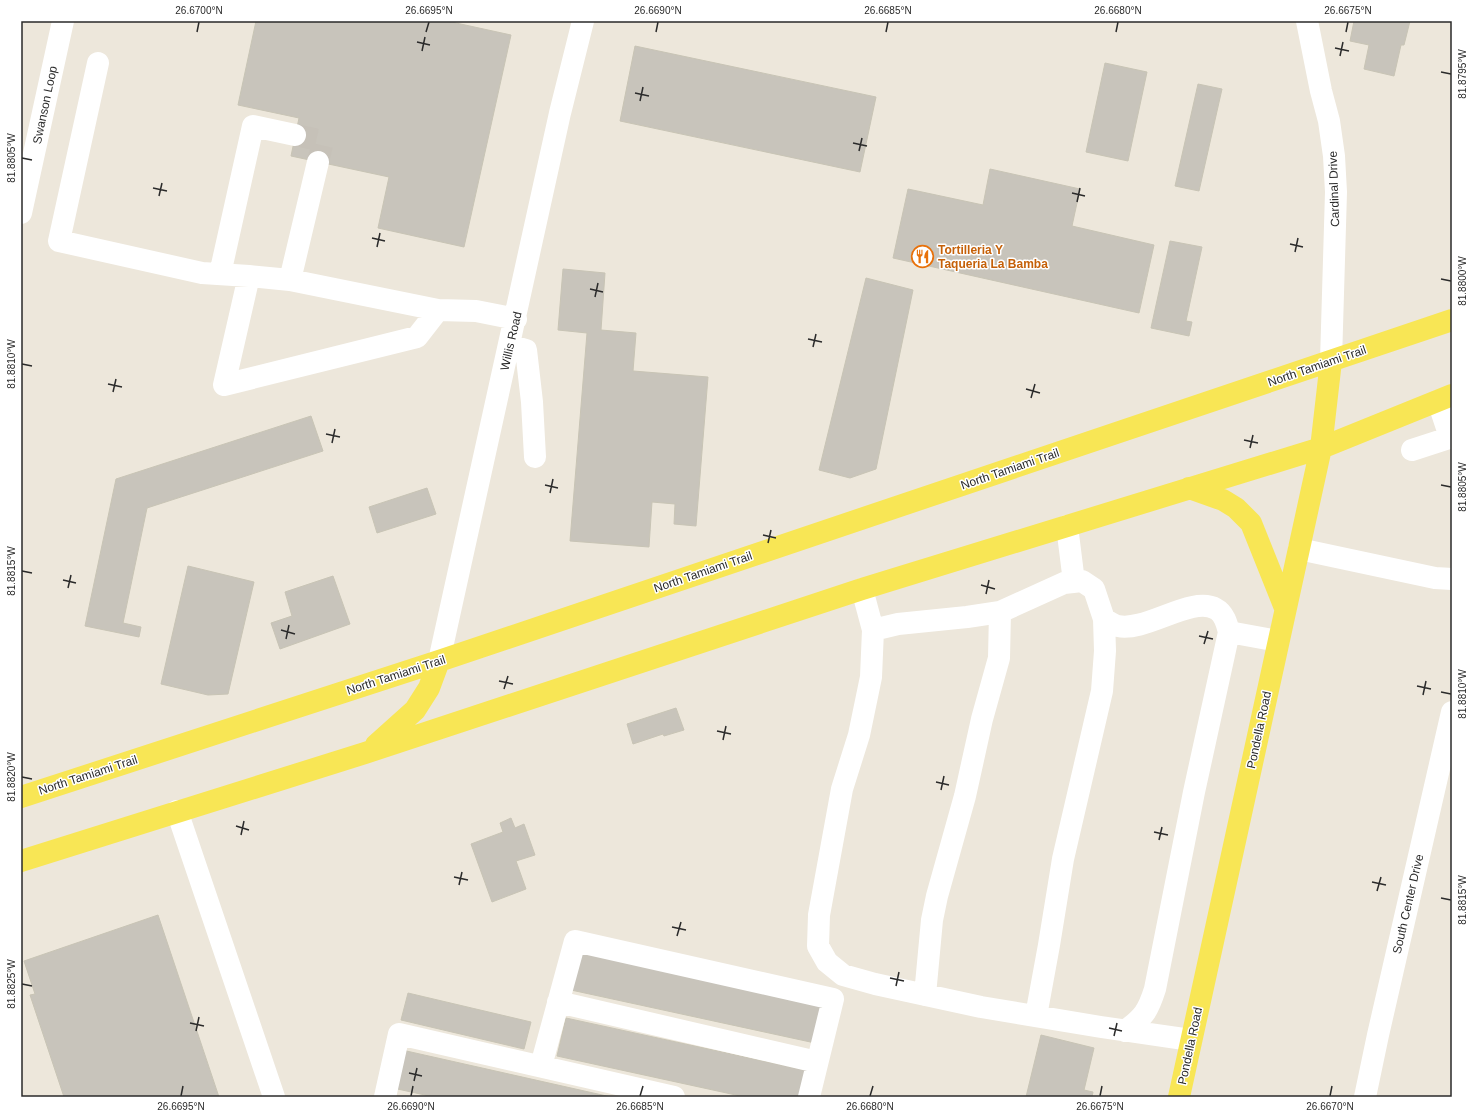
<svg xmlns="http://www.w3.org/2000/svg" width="1473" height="1118" viewBox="0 0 1473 1118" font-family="Arial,sans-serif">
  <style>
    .building { fill: #c8c4bb; stroke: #c8c4b5 }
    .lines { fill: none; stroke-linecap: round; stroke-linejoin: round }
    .minor-tunnel { stroke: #c6c1b8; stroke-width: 22; stroke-dasharray: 22 11; stroke-linecap: butt }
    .minor { stroke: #fff; stroke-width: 22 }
    .major { stroke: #f8e655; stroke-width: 22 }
    .ticks { fill: none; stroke: #2a2a2a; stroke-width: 1.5 }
    .labels { text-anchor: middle; stroke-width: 3; stroke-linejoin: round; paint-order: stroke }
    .street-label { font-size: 12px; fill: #2a2a2a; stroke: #fff }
    .food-label { font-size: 12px; font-weight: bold; fill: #c56008; stroke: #fff; text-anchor: start }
    .neatline { fill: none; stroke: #2a2a2a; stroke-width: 1.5 }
    .ticks-label { font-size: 10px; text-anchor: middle; fill: #2a2a2a }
  </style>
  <rect width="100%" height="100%" fill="#ede7db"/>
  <path class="building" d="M256,21H447L511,35L464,247L378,228L389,177L291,156L299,118L238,105Z
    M1354,21H1410L1404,45H1401L1394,76L1364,69L1369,45L1350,41Z
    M635,46L876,97L860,172L620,121Z
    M1105,63L1147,72L1128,161L1086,152Z
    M1198,84L1222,89L1199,191L1175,186Z
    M990,169L1080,189L1072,226L1154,245L1139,313L893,258L908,189L983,205Z
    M1170,241L1202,247L1186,321L1192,322L1189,336L1151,328Z
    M563,269L605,273L601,330L636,333L633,371L708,377L696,526L674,524L675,504L652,502L649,547L570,541L587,333L558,330Z
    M866,278L913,290L876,469L850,478L819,470Z
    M311,416L323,451L147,508L123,623L141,627L139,637L85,626L116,479Z
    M427,488L436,514L377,533L369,507Z
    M188,566L254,582L228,694L208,695L161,684Z
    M333,576L350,624L280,649L271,623L292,616L285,592Z
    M676,708L684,730L664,736L663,734L633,744L627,724Z
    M511,818L515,828L524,824L535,855L516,861L526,889L492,902L471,844L503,832L500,823Z
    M158,915L219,1097H64L30,995L35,994L24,961Z
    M579,952L822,1005L815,1043L571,990Z
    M408,993L531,1022L524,1049L401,1020Z
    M566,1018L809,1071L803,1097H745L557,1056Z
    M1041,1035L1094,1048L1084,1090L1093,1092L1092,1097H1026Z
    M402,1050L611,1097H434L393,1088Z"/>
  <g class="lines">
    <path class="minor-tunnel" d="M295,135L323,141L318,162"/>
    <path class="minor" d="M1307,21L1321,91L1329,121L1334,156L1336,192L1331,361
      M98,63L59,241L202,273L249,276L290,280L438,310L476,311L516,319
      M21,213L63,21
      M220,274L253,126L295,135
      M249,276L224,385L417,337L438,310
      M290,280L318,162
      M509,345L526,350L532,402L535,457
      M1438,401L1450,437
      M1412,450L1452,437
      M1067,526L1074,582
      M1299,549L1435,578L1452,579
      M862,589L873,630L871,677L859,735L842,789L819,915L818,946L827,962L843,975L875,984L981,1007L1101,1027L1191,1040
      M1104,619C1108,621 1113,625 1118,626C1146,632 1192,595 1216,609C1224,613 1227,624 1229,632L1194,792L1155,989C1148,1011 1144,1017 1125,1031
      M873,630L898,624L967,617L1000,612L1064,583L1082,581L1094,589L1104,619L1105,651L1102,691L1063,859L1049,945L1036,1016
      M1229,632L1278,641
      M439,661L560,113L583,21
      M177,811L274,1097
      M925,995L932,920L937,896L965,796L982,719L999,658L1000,612
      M558,1002L817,1062
      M541,1066L575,941L833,999L809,1097
      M385,1097L399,1034L674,1097
      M1365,1097L1378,1035L1452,712"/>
    <path class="major" d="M1189,488L1223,500L1236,508L1251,523L1285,608
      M376,745L415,710L429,688L439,661
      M21,797L439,661L1452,320
      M21,861L365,753L862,589L1321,448L1452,395
      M1179,1097L1321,448L1331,361"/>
  </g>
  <path class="ticks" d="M197,32L199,22M426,32L429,22M656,32L658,22M886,32L888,22M1116,32L1118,22M1346,32L1348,22M417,42L430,45M1335,48L1349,51M422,51L425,37M1340,56L1343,42M1441,72L1451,74M635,93L649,96M640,101L643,87M853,143L867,146M859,151L862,138M22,158L32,160M153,188L167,191M1072,193L1085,196M159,196L162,183M1077,202L1080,188M372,238L385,241M1290,244L1303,247M377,247L380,233M1295,252L1298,238M1441,279L1451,281M590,289L603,292M595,297L598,283M808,339L822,342M813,347L816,334M22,364L32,366M108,384L122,387M1026,389L1040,393M113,392L116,379M1031,398L1035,384M326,434L340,437M1244,440L1258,443M332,443L335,429M1250,448L1253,435M545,485L558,488M1441,485L1451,487M550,493L553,479M763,535L776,538M768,543L771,530M22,571L32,573M63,580L76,583M981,585L995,589M68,588L71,575M986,594L989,580M281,630L295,634M1199,636L1213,639M286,639L289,625M1204,644L1208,631M499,681L513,684M1417,686L1431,689M504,689L508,676M1441,692L1451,694M1423,695L1426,681M717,731L731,734M723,740L726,726M22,777L32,779M936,782L949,785M941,790L944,776M236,826L249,830M1154,832L1168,835M241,835L244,821M1159,840L1162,827M454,877L468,880M1372,882L1386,885M459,885L462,872M1377,891L1381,877M1441,898L1451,900M672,927L686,930M677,936L681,922M890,978L904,981M22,984L32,986M896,986L899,972M190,1023L204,1026M1109,1028L1122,1031M196,1031L199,1017M1114,1036L1117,1023M409,1073L422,1076M414,1081L417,1068M181,1096L183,1086M411,1096L413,1086M640,1096L643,1086M870,1096L873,1086M1100,1096L1102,1086M1330,1096L1332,1086"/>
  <defs>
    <symbol id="restaurant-ring" viewBox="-11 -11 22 22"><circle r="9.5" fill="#fff" stroke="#e8710a" stroke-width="1.5"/><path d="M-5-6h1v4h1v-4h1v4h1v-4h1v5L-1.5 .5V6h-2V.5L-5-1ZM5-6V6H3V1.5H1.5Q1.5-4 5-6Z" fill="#e8710a"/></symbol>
  </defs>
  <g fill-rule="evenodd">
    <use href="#restaurant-ring" x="910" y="244" width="25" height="25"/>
  </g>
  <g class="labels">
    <g class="street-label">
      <text transform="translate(45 105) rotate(-78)" y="4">Swanson Loop</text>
      <text transform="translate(1334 189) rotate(-92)" y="4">Cardinal Drive</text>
      <text transform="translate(511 341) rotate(-77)" y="4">Willis Road</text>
      <text transform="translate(1317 366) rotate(-19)" y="4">North Tamiami Trail</text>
      <text transform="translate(1010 469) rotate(-19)" y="4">North Tamiami Trail</text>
      <text transform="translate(703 572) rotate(-19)" y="4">North Tamiami Trail</text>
      <text transform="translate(396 675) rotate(-18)" y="4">North Tamiami Trail</text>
      <text transform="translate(1259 730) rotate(-78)" y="4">Pondella Road</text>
      <text transform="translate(88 775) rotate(-18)" y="4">North Tamiami Trail</text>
      <text transform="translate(1408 904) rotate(-77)" y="4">South Center Drive</text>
      <text transform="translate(1190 1046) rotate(-78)" y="4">Pondella Road</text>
    </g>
    <g class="food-label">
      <text x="938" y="254">Tortilleria Y<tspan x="938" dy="14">Taqueria La Bamba</tspan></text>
    </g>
  </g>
  <rect width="1473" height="1118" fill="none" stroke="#ffffff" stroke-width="44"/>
  <rect x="22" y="22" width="1429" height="1074" class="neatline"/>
  <g class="ticks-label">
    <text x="199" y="14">26.6700°N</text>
    <text x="429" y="14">26.6695°N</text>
    <text x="658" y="14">26.6690°N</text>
    <text x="888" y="14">26.6685°N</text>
    <text x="1118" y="14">26.6680°N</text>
    <text x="1348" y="14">26.6675°N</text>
    <text transform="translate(1462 74) rotate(-90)" y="4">81.8795°W</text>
    <text transform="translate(11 158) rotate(-90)" y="4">81.8805°W</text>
    <text transform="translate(1462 281) rotate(-90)" y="4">81.8800°W</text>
    <text transform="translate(11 364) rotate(-90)" y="4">81.8810°W</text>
    <text transform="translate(1462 487) rotate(-90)" y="4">81.8805°W</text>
    <text transform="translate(11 571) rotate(-90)" y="4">81.8815°W</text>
    <text transform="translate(1462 694) rotate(-90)" y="4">81.8810°W</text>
    <text transform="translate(11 777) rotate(-90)" y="4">81.8820°W</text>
    <text transform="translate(1462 900) rotate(-90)" y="4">81.8815°W</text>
    <text transform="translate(11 984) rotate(-90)" y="4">81.8825°W</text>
    <text x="181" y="1110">26.6695°N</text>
    <text x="411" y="1110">26.6690°N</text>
    <text x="640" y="1110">26.6685°N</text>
    <text x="870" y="1110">26.6680°N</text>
    <text x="1100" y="1110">26.6675°N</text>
    <text x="1330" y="1110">26.6670°N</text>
  </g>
</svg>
